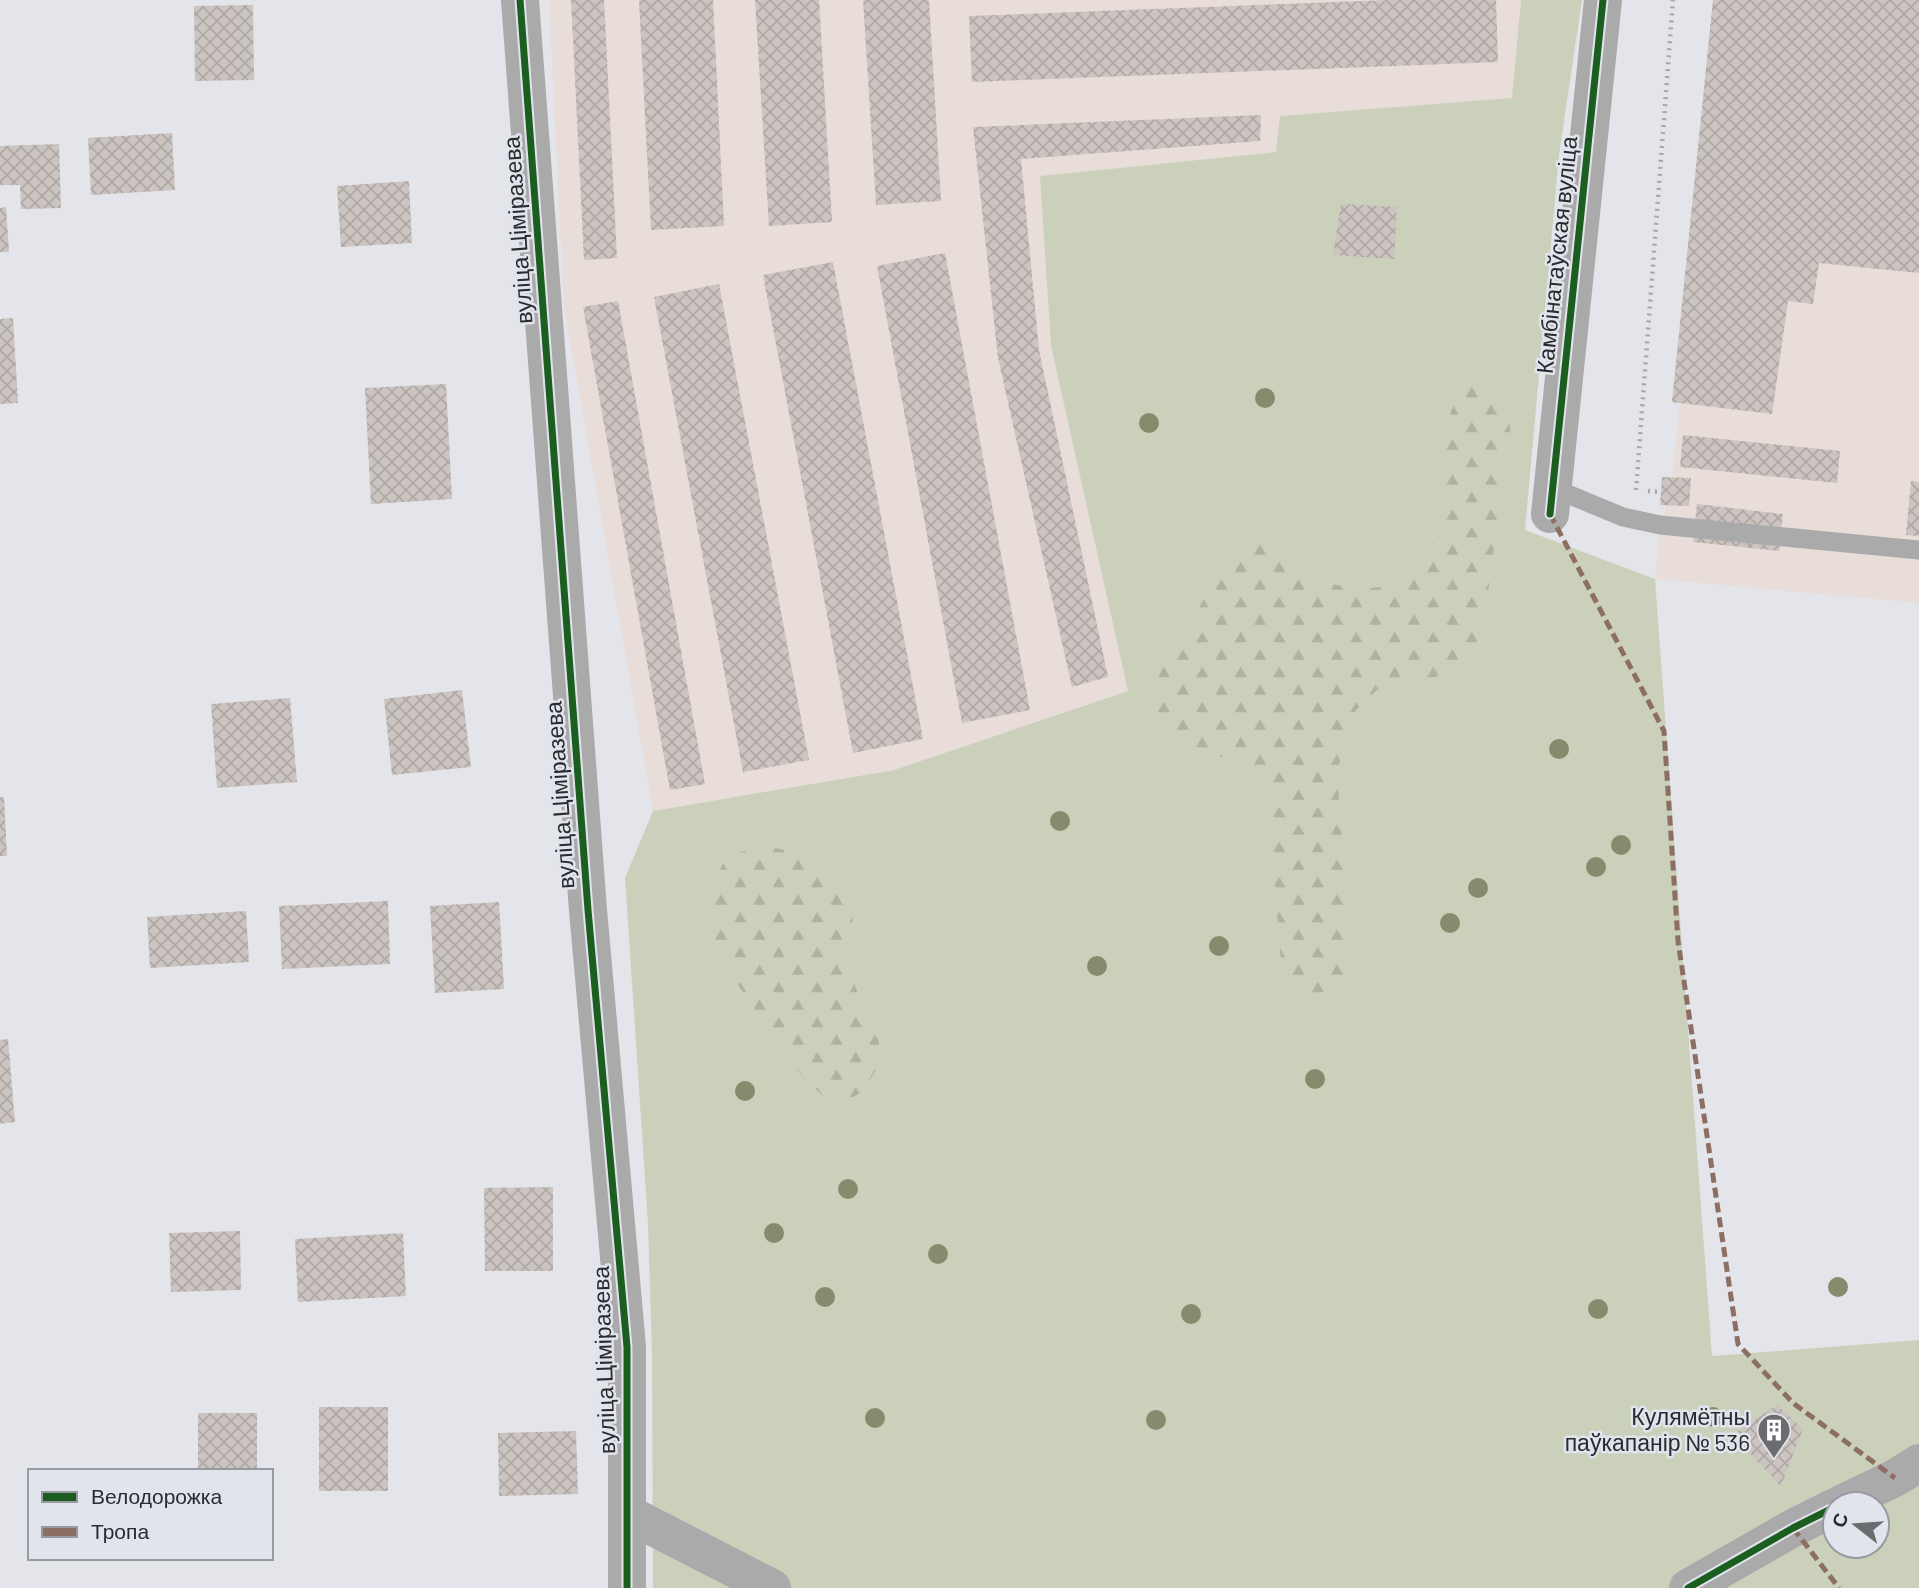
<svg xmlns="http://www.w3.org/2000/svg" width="1919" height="1588" viewBox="0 0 1919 1588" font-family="Barlow,sans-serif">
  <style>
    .industrial { fill: #e8ddd8 }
    .green { fill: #cbd0bb; fill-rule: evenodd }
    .forest { fill: url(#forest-firs) }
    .building { fill: url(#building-cross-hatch) }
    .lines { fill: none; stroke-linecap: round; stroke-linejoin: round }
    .path { stroke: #a8a7a9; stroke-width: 4.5; stroke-dasharray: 2 5; stroke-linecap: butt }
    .lane { stroke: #abaaab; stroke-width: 19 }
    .street { stroke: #abaaab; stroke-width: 38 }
    .quiet { stroke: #8d6e63; stroke-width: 5; stroke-dasharray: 10 5; stroke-linecap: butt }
    .cycleway-casing { stroke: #e1e4ed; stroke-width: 11 }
    .cycleway { stroke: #1b5e20; stroke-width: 7 }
    .tree { fill: #868b6d }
    .labels { text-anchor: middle; stroke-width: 5; stroke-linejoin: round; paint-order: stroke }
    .street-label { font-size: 23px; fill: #2a2b2e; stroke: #e1e4ed }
    .poi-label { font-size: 23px; fill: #2a2b2e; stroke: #e1e4ed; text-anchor: end }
  </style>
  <defs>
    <pattern id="forest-firs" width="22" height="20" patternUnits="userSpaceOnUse" patternTransform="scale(1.75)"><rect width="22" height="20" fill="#cbd0bb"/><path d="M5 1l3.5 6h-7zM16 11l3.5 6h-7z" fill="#aeb3a1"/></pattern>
    <pattern id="building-cross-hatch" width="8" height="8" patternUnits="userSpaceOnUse" patternTransform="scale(1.75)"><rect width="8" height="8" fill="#ccc4c0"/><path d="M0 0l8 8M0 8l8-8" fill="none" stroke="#afa9a5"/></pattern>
  </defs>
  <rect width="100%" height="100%" fill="#e4e5ea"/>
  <path class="industrial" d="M549,0H1521L1513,98L1280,116L1277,152L1040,176L1051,346L1128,691L894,770L653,811L564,307Z
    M1713,0H1919V603L1655,579L1660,525L1667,506L1660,505L1662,477H1672L1680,404L1672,402Z"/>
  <path class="green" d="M1521,0H1582L1559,155L1525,530L1655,579L1712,1356L1919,1340V1588H653L652,1353L648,1224L625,878L653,811L894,770L1128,691L1051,346L1040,176L1276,152L1280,116L1512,98ZM1835,1504H1877V1546H1835Z"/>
  <path class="forest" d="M1477,384L1493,386L1507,401L1510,430L1484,621L1474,649L1457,666L1435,677L1404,679L1377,690L1356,710L1344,738L1337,775L1350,934C1349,958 1343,1006 1309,1002C1304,1001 1298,998 1293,996L1282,973L1269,817L1264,790L1254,771L1242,761L1224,757H1205L1181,749L1163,736L1152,720V695L1170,647L1192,620L1208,592L1220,565L1234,548L1255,537L1274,542L1296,561L1325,582L1357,590L1394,585L1420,568L1438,538L1445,485V440L1451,411L1460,393Z
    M766,846L798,853L827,868L848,890L853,917L849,956L855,986L879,1042L878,1067L862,1092L844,1102L824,1097L803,1078L722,962L710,934L707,913L712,887L722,865L739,852Z"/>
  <path class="building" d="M571,0H604L617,258L584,260Z
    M639,0H713L724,226L651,230Z
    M755,0H819L832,222L769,226Z
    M863,0H929L941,201L876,205Z
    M1389,0H1496L1498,62L972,82L969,16Z
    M1713,0H1919V273L1819,263L1813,304L1788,301L1772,414L1672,402Z
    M253,5L254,80L195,81L194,6Z
    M1261,115L1260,141L1021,159L1039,350L1108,677L1072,687L998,358L973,127Z
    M172,133L175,190L91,195L88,138Z
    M59,144L61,208L21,209L20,185H0V146Z
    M409,181L412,243L341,247L337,186Z
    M1341,204L1397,207L1394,259L1333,255Z
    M6,207L9,252H0V208Z
    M945,253L1030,710L962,723L877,266Z
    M833,262L923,739L853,753L763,275Z
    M719,284L809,760L743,772L654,297Z
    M618,301L705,784L670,790L583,307Z
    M13,318L18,403L0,404V319Z
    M446,384L452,499L371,504L365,388Z
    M1683,435L1840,451L1837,483L1680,467Z
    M1662,477L1691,478L1689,506L1660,505Z
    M1911,481L1919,482V536L1906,535Z
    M1697,504L1783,514L1779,551L1693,542Z
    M462,690L471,767L392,775L384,699Z
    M290,698L297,782L217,788L211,704Z
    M0,797H4L7,856H0Z
    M388,901L390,964L282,969L279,906Z
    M499,902L504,989L435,993L430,906Z
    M246,911L249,962L150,968L147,917Z
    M8,1039L15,1122L0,1124V1040Z
    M553,1187V1271H485L484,1188Z
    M240,1231L241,1290L171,1292L169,1233Z
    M403,1233L406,1296L298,1302L295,1239Z
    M1777,1405L1803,1429L1781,1486L1732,1435Z
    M319,1407H388V1491H319Z
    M198,1413H257V1471H198Z
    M576,1431L578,1494L499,1496L498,1433Z"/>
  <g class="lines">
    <path class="path" d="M1636,490L1673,0
      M1648,491L1661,492"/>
    <path class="lane" d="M1553,488L1623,517L1660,525L1919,550"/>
    <path class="street" d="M520,0L588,910L627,1347V1588
      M1550,514L1603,0
      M1841,1504L1895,1478L1919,1463
      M628,1514L772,1588
      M1688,1588L1793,1528L1835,1507"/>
    <path class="quiet" d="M1550,514L1664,731L1678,941L1738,1344L1793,1403L1895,1478
      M1793,1528L1839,1588"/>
    <defs>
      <path id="cycleway" d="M520,0L588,910L627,1347V1588
        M1550,514L1603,0
        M1688,1588L1793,1528L1835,1507"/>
    </defs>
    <use href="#cycleway" class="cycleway-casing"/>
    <use href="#cycleway" class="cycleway"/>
  </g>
  <g class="tree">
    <circle cx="1265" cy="398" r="10"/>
    <circle cx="1149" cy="423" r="10"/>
    <circle cx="1559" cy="749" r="10"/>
    <circle cx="1060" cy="821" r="10"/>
    <circle cx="1621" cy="845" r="10"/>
    <circle cx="1596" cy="867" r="10"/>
    <circle cx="1478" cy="888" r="10"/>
    <circle cx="1450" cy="923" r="10"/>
    <circle cx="1219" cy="946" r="10"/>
    <circle cx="1097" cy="966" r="10"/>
    <circle cx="1315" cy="1079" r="10"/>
    <circle cx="745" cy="1091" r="10"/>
    <circle cx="848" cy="1189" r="10"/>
    <circle cx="774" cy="1233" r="10"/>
    <circle cx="938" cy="1254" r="10"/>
    <circle cx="1838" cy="1287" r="10"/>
    <circle cx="825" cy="1297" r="10"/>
    <circle cx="1598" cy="1309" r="10"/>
    <circle cx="1191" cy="1314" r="10"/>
    <circle cx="1713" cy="1417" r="10"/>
    <circle cx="875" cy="1418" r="10"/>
    <circle cx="1156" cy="1420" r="10"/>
  </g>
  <defs>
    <symbol id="building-pin" viewBox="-11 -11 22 30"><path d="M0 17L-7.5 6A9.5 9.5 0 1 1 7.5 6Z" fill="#6b6c70" stroke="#e1e4ed"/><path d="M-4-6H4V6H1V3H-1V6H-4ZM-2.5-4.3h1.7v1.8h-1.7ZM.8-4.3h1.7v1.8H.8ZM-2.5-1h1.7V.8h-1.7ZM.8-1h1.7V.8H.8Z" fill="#fff"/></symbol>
  </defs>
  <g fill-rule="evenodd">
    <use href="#building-pin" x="1755" y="1411" width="38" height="52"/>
  </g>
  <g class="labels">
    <g class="street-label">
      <text transform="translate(518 230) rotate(-94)" y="8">вуліца Ціміразева</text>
      <text transform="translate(1557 255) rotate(-84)" y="8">Камбінатаўская вуліца</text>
      <text transform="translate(560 795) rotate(-94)" y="8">вуліца Ціміразева</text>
      <text transform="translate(604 1360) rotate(-92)" y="8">вуліца Ціміразева</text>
    </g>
    <g class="poi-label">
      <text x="1750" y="1425">Кулямётны<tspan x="1750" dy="26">паўкапанір № 536</tspan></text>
    </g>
  </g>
  <rect x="28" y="1469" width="245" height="91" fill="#e1e4ed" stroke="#989aa1" stroke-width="2"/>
  <rect x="42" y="1492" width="35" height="10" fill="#1b5e20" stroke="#989aa1" stroke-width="2"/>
  <text x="91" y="1504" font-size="21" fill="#2a2b2e">Велодорожка</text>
  <rect x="42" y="1527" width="35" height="10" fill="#8d6e63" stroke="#989aa1" stroke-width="2"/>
  <text x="91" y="1539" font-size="21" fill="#2a2b2e">Тропа</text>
  <g transform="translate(1856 1525) rotate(287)"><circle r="33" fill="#e1e4ed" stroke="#989aa1" stroke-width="2"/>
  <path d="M0-5L12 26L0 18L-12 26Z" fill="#6b6c70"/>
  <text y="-10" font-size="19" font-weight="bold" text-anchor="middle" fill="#2a2b2e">С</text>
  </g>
</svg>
